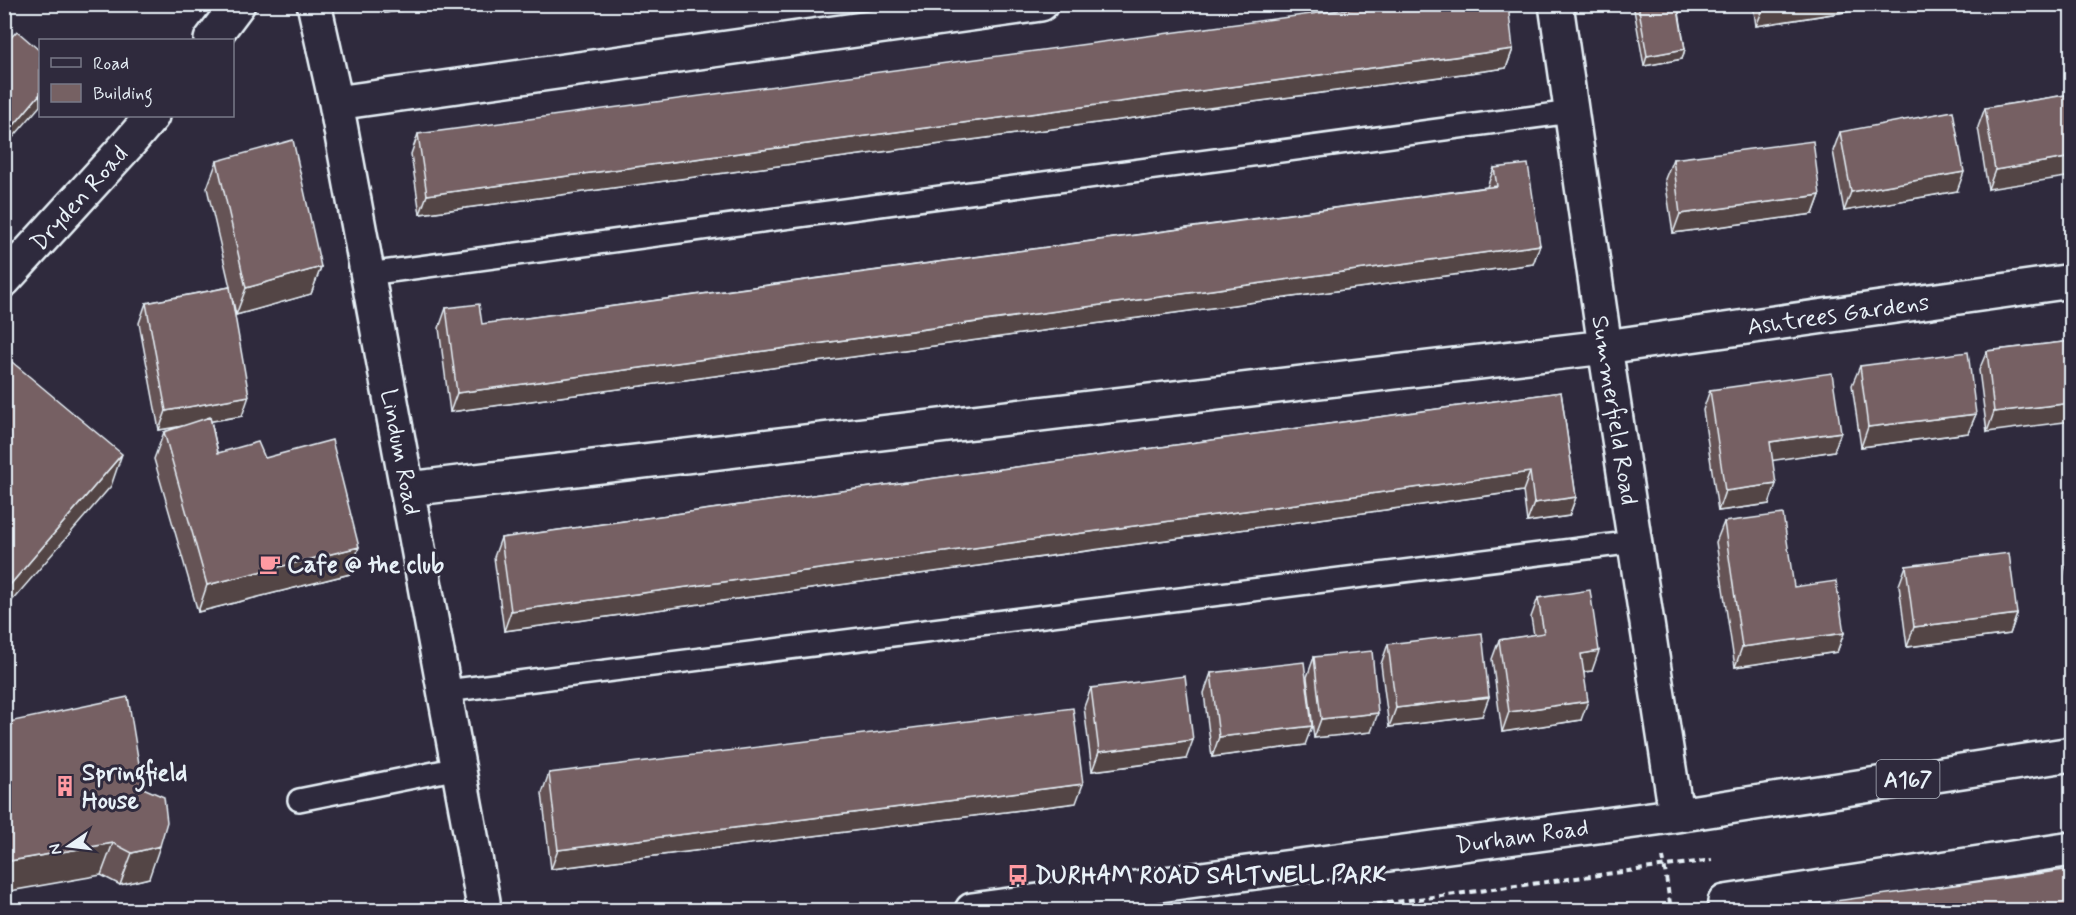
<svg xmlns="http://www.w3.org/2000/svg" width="2076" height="915" viewBox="0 0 2076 915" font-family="Mynerve,sans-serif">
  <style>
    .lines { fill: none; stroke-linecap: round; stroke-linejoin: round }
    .lane-casing { stroke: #e8f1f8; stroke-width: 26 }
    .street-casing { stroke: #e8f1f8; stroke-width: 38 }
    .secondary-casing { stroke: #e8f1f8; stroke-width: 38 }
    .primary-casing { stroke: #e8f1f8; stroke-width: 38 }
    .path { stroke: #e8f1f8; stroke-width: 4; stroke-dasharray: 6 4.5; stroke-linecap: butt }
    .lane { stroke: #2f2a3d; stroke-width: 21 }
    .street { stroke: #2f2a3d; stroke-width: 33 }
    .secondary { stroke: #2f2a3d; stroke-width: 33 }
    .primary { stroke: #2f2a3d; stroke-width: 33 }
    .wall { fill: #655355; stroke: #e8f1f8; stroke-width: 1.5 }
    .shaded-wall { fill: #534445; stroke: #e8f1f8; stroke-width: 1.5 }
    .building { fill: #766163; stroke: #e8f1f8; stroke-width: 1.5 }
    .labels { text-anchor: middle; stroke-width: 6; stroke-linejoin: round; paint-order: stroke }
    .shield { fill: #2f2a3d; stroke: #b0b5c0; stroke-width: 1.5 }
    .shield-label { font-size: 22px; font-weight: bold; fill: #e8f1f8 }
    .street-label { font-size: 24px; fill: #e8f1f8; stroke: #2f2a3d }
    .poi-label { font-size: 24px; font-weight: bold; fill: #e8f1f8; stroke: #2f2a3d; text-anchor: start }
  </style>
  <rect width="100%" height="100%" fill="#2f2a3d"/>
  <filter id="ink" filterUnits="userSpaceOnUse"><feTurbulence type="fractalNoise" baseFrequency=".0167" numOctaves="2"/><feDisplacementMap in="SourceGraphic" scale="12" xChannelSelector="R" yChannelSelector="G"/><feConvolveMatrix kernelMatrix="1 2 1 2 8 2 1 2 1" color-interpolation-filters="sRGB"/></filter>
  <g filter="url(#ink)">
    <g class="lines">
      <defs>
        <path id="lane" d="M368,274L1571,112
          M446,691L1635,542
          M299,800L459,768"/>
        <path id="street" d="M314,4L336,103L483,901
          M1556,4L1605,347L1676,814
          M336,103L1041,4
          M408,489L1605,347L2072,281
          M1725,902L2072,849"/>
        <path id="secondary" d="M211,40L238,4
          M4,280L130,142L152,116"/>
        <path id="primary" d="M972,910L1657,818L2072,754"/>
      </defs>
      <use href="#lane" class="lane-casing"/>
      <use href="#street" class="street-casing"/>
      <use href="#secondary" class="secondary-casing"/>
      <use href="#primary" class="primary-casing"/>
      <path class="path" d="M1663,857L1671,910
        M1335,910L1712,860
        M1670,910L1687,908"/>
      <use href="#lane" class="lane"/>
      <use href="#street" class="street"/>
      <use href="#secondary" class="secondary"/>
      <use href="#primary" class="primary"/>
    </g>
    <path class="wall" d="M384,4H445L385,13Z
      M1633,4H1724L1679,12L1685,49L1682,59L1644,66Z
      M1753,4H1859L1857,10L1756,26Z
      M1513,49L1506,68L420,214L411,154L418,134Z
      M2072,94L1988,189L1978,127L1985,108Z
      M1840,132L1957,191L1844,211L1833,151Z
      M1673,159L1820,195L1813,214L1673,233L1665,179Z
      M217,161L321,267L311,294L236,315L233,301L242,416L211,421L218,453L265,458L350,574L198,612L154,459L164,432L182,426L159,430L139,323L146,303L230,287L207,188Z
      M1494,168L1540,245L1533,264L450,412L439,328L446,308L482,324L1487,187Z
      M2072,341L1987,432L1979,370L1987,351Z
      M1860,366L1976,414L1968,433L1861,447L1852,385Z
      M1710,390L1834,451L1772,460L1769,504L1718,511L1703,410Z
      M1561,392L1576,497L1569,516L1527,522L1523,491L504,631L494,557L501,538Z
      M1724,522L1844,633L1837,652L1735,667L1716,542Z
      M2072,553V598L2066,567Z
      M1906,566L2017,614L2010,634L1907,647L1899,585Z
      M1538,598L1592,671L1584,672L1581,720L1502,732L1492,659L1499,640L1534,635L1531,617Z
      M1388,644L1482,716L1389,727L1381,664Z
      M1314,657L1371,732L1314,738L1307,677Z
      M1211,673L1305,745L1212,757L1204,693Z
      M1091,688L1186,759L1092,771L1084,707Z
      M128,697L149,878L120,885L101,875Z
      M549,773L1076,803L551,869L542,793Z"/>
    <path class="shaded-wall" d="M388,4H445L385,13Z
      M1677,4H1724L1673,13Z
      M1777,4H1859L1857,10L1756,26L1764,7Z
      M1513,49L1506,68L420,214L427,195Z
      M1685,49L1682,59L1644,66L1647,56Z
      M40,94V106L4,148V137Z
      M2072,157V176L1988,189L1995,170Z
      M1964,172L1957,191L1844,211L1851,192Z
      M1820,195L1813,214L1673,233L1680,214Z
      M1540,245L1533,264L450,412L457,393Z
      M321,267L311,294L236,315L246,288Z
      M249,396L242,416L159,430L166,411Z
      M2072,403V421L1987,432L1994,412Z
      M1976,414L1968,433L1861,447L1868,427Z
      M1841,432L1834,451L1763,462L1770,442Z
      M122,454L111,486L4,610V592Z
      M1530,472L1523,491L504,631L511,611Z
      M1776,484L1769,504L1718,511L1725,491Z
      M1576,497L1569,516L1527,522L1534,503Z
      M359,547L350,574L198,612L207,585Z
      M2017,614L2010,634L1907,647L1914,627Z
      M1844,633L1837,652L1735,667L1742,647Z
      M1599,651L1592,671L1574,673L1581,654Z
      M1489,697L1482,716L1389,727L1396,708Z
      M1588,701L1581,720L1502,732L1509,712Z
      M1378,713L1371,732L1314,738L1321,719Z
      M1312,726L1305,745L1212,757L1219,737Z
      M1193,740L1186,759L1092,771L1099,752Z
      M1083,784L1076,803L551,869L558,850Z
      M113,843L101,875L4,892V862Z
      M160,846L149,878L120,885L132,853Z"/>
    <path class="building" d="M1385,4H1508L1513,49L427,195L418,134Z
      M1638,4H1677L1685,49L1647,56Z
      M1763,4H1777L1764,7Z
      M17,31L40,51V94L4,137V45Z
      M2072,94V157L1995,170L1985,108Z
      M1953,111L1964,172L1851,192L1840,132Z
      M293,140L321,267L246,288L217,161Z
      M1813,141L1820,195L1680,214L1673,159Z
      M1528,164L1540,245L457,393L446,308L479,304L482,324L1497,186L1494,168Z
      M230,287L249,396L166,411L146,303Z
      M2072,341V403L1994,412L1987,351Z
      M1968,352L1976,414L1868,427L1860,366Z
      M12,362L122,454L4,592V370Z
      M1832,373L1841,432L1770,442L1776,484L1725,491L1710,390Z
      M1561,392L1576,497L1534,503L1530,472L511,611L501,538Z
      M210,417L218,453L258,442L265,458L332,440L359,547L207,585L164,432Z
      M1783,514L1794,587L1836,581L1844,633L1742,647L1724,522Z
      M2009,553L2017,614L1914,627L1906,566Z
      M1590,590L1599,651L1581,654L1588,701L1509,712L1499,640L1544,633L1538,598Z
      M1482,633L1489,697L1396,708L1388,644Z
      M1372,651L1378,713L1321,719L1314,657Z
      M1304,662L1312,726L1219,737L1211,673Z
      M1185,676L1193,740L1099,752L1091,688Z
      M128,697L143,788L164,797L167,822L160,846L132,853L113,843L4,862V723Z
      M1073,708L1083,784L558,850L549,773Z
      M2072,869V910H1770Z"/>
  </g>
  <defs>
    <symbol id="cafe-bare" viewBox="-9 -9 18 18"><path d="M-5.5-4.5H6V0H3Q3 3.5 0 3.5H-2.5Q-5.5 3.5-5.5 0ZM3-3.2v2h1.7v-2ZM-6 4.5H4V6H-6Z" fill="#ff9aa2" stroke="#2f2a3d" stroke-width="2.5" paint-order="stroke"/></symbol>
    <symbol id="building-bare" viewBox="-9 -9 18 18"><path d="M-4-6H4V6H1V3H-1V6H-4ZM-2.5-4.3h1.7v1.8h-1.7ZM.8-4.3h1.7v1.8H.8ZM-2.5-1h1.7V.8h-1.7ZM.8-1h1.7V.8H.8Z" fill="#ff9aa2" stroke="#2f2a3d" stroke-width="2.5" paint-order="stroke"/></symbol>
    <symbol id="bus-bare" viewBox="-9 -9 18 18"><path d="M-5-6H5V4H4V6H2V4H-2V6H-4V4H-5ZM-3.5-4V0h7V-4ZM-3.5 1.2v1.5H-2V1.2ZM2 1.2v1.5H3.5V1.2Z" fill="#ff9aa2" stroke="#2f2a3d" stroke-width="2.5" paint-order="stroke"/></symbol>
  </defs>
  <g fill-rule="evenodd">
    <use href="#cafe-bare" x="255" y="549" width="30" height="30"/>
    <use href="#building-bare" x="50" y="771" width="30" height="30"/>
    <use href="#bus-bare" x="1003" y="860" width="30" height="30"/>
  </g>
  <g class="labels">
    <rect class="shield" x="1876.5" y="760" width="63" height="38" rx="4.5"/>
    <g class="shield-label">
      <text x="1908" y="787">A167</text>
    </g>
    <g class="street-label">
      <text transform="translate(79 198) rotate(-48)" y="8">Dryden Road</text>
      <text transform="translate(1838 314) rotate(-8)" y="8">Ashtrees Gardens</text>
      <text transform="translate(1615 410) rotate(81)" y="8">Summerfield Road</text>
      <text transform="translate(401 452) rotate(79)" y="8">Lindum Road</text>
      <text transform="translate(1522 836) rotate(-8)" y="8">Durham Road</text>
    </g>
    <g class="poi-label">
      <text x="287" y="572">Cafe @ the club</text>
      <text x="82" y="780">Springfield<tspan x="82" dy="28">House</tspan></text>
      <text x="1035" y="883">DURHAM ROAD SALTWELL PARK</text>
    </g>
  </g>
  <rect width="2076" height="915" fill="none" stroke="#2f2a3d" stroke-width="24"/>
  <rect x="12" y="12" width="2052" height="891" fill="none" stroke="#e8f1f8" stroke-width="2" filter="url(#ink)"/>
  <rect x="39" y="39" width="195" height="78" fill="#2f2a3d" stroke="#797a88" stroke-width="1.5"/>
  <rect x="51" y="58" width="30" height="9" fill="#2f2a3d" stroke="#797a88" stroke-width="1.5"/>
  <text x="93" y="69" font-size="18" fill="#e8f1f8">Road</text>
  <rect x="51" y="84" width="30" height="18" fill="#766163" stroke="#797a88" stroke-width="1.5"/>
  <text x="93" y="99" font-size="18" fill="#e8f1f8">Building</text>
  <g transform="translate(69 846) rotate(256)" stroke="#2f2a3d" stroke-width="4.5" paint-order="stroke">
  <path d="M0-4.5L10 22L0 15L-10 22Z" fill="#e8f1f8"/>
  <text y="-9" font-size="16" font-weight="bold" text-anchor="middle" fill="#e8f1f8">N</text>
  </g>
</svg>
